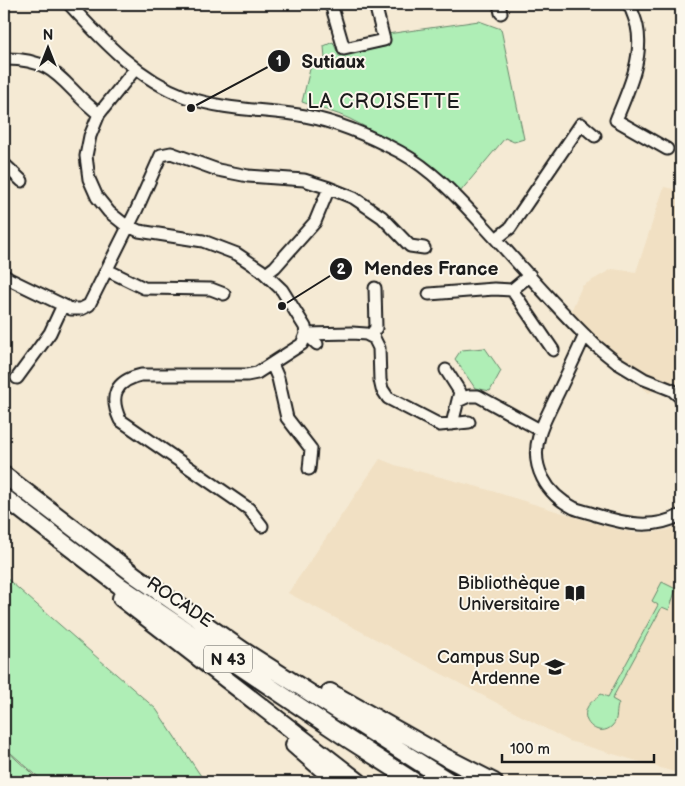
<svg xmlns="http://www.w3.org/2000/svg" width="685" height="786" viewBox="0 0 685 786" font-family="'Balsamiq Sans',sans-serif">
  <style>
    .built { fill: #f1e0c3 }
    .green { fill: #afeeb6; stroke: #668569 }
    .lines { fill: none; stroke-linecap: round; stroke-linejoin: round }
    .minor-casing { stroke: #1c1c1c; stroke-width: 15 }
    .highway-casing { stroke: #1c1c1c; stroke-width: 20 }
    .minor { stroke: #fbf7ec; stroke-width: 11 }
    .highway { stroke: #fbf7ec; stroke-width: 16 }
    .labels { text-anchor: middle; stroke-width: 4; stroke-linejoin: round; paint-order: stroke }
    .shield { fill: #fbf7ec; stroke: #5f5e5a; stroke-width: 1 }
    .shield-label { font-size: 16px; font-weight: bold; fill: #1c1c1c }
    .poi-label { font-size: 18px; fill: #1c1c1c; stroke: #fbf7ec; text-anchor: end }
    .street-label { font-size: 18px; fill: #1c1c1c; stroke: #fbf7ec }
    .quarter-label { font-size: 20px; letter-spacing: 1px; fill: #1c1c1c; stroke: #fbf7ec }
    .leader { fill: none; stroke: #1c1c1c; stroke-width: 2 }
    .callout-dot { fill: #1c1c1c; stroke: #fbf7ec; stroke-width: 2 }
    .mark-label { font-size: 15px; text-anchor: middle; font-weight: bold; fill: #fff }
    .callout-label { font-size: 19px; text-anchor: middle; font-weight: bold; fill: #1c1c1c; stroke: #fbf7ec; stroke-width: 4; stroke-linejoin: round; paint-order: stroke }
  </style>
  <rect width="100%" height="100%" fill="#f5ead4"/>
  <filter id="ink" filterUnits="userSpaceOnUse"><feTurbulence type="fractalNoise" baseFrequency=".02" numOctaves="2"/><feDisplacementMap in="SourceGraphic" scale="10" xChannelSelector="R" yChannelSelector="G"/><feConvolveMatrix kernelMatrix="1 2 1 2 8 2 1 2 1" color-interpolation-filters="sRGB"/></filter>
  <g filter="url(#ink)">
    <path class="built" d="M681,182V384L674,381L649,393L578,338L565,325L582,286L612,269L636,272L664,187L678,190Z
      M380,459L395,465L482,488L611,528L635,533L654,532L668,530L681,524V774L569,741L288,593Z"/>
    <path class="green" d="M479,21L501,29L524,139L514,142L505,138L460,192C427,163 390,139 350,119C335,112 318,108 302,102L311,65L325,59L324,46L333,42L339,56L388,46L387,34Z
      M485,348L501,371L490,391L475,388L455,359L461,350Z
      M4,576L156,709L205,782H44L4,747Z
      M662,582L676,589L669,610L662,607L612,699L619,703C615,710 619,719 612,726C600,738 580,723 587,708C590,701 597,699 601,694L608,697L658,605L652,601Z
      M4,748L41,782H4Z"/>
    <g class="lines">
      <defs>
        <path id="minor" d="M69,4C103,41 138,79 186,97C227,111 264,109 305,116C338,122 370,136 400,152C433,170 459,199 484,226C521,266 556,308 595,345L616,362L644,379L672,390L681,398
          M331,4L344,49L384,40L375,4
          M499,4L501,13
          M629,4C632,11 635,18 637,26C644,57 628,91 616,120L667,149
          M4,59C59,58 62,86 99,114
          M135,69L99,114L90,136L86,156L89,179L97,197L109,212L124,224L139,231L203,241L237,254L261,270L282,290L305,327L306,334L317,344
          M4,164L22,181
          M496,239L510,228L581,124L595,136
          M107,270L144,288L211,289L224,294
          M266,274L275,267L315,222L329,188
          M4,275L9,279L71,309H81L89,305L136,211L161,155L171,153L218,170L248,176L304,180L329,188L354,198L382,217L410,246L424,248
          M512,290L553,350
          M429,294L494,289L512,290L530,275
          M585,335C575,357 565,379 554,401C549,412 542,424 539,436C530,466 546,494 574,508C581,511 589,512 596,515C625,524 653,530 681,515
          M370,336L376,328L375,288
          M272,364L278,378L287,418L311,449L309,469
          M446,370L460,392L452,424
          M17,378L50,333L63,305
          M458,401L469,396H478L540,430
          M262,526L249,509L120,420C109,396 115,381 141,375H247L257,373L302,344L306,334L352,333L366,334L374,338L379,348L380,380L382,389L388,398L440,425L469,422"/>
        <path id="highway" d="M4,475L136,576L244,651L450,782
          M4,497L120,586L348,739L415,782
          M121,598L359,782
          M330,692L445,757L494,782
          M294,745L337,782"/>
      </defs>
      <use href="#minor" class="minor-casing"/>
      <use href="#highway" class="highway-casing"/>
      <use href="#minor" class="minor"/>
      <use href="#highway" class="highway"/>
    </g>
  </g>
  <defs>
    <symbol id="library-bare" viewBox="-9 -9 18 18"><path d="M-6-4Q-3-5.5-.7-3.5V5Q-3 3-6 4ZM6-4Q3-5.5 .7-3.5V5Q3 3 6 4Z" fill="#1c1c1c" stroke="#fbf7ec" stroke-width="2.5" paint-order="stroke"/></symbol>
    <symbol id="university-bare" viewBox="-9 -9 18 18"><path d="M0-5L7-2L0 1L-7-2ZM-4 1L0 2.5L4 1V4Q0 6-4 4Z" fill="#1c1c1c" stroke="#fbf7ec" stroke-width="2.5" paint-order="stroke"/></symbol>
  </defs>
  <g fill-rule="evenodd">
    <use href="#library-bare" x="561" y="579" width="28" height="28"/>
    <use href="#university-bare" x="541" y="653" width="28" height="28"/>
  </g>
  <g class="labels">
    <rect class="shield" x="204" y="645.5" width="48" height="27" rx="4"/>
    <g class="shield-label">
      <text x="228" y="665">N 43</text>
    </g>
    <g class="poi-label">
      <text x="560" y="589">Bibliothèque<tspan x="560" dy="21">Universitaire</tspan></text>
      <text x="540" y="663">Campus Sup<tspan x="540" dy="21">Ardenne</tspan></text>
    </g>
    <g class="street-label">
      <text transform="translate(180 602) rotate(34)" y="6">ROCADE</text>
    </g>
    <g class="quarter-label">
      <text x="384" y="108">LA CROISETTE</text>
    </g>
  </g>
  <path class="leader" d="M191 108L279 61M282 306L341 269"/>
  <g class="callout-dot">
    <circle cx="191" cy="108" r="5"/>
    <circle cx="282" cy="306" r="5"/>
    <circle cx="279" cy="61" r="12"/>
    <circle cx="341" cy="269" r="12"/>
  </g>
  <g class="mark-label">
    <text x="279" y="66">1</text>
    <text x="341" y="274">2</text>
  </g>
  <g class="callout-label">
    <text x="333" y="68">Sutiaux</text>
    <text x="431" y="275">Mendes France</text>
  </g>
  <rect width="685" height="786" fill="none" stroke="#fbf7ec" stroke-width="20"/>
  <rect x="10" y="10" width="665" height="766" fill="none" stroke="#1c1c1c" stroke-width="2" filter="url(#ink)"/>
  <g transform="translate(48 48)" stroke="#fbf7ec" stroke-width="4" paint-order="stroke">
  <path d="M0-4L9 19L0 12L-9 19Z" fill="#1c1c1c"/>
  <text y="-8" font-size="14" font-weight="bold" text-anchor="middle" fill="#1c1c1c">N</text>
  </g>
  <path d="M502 754v8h152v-8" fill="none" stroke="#1c1c1c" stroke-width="2.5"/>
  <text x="510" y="754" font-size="15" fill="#1c1c1c" stroke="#fbf7ec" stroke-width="4" paint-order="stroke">100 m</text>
</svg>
